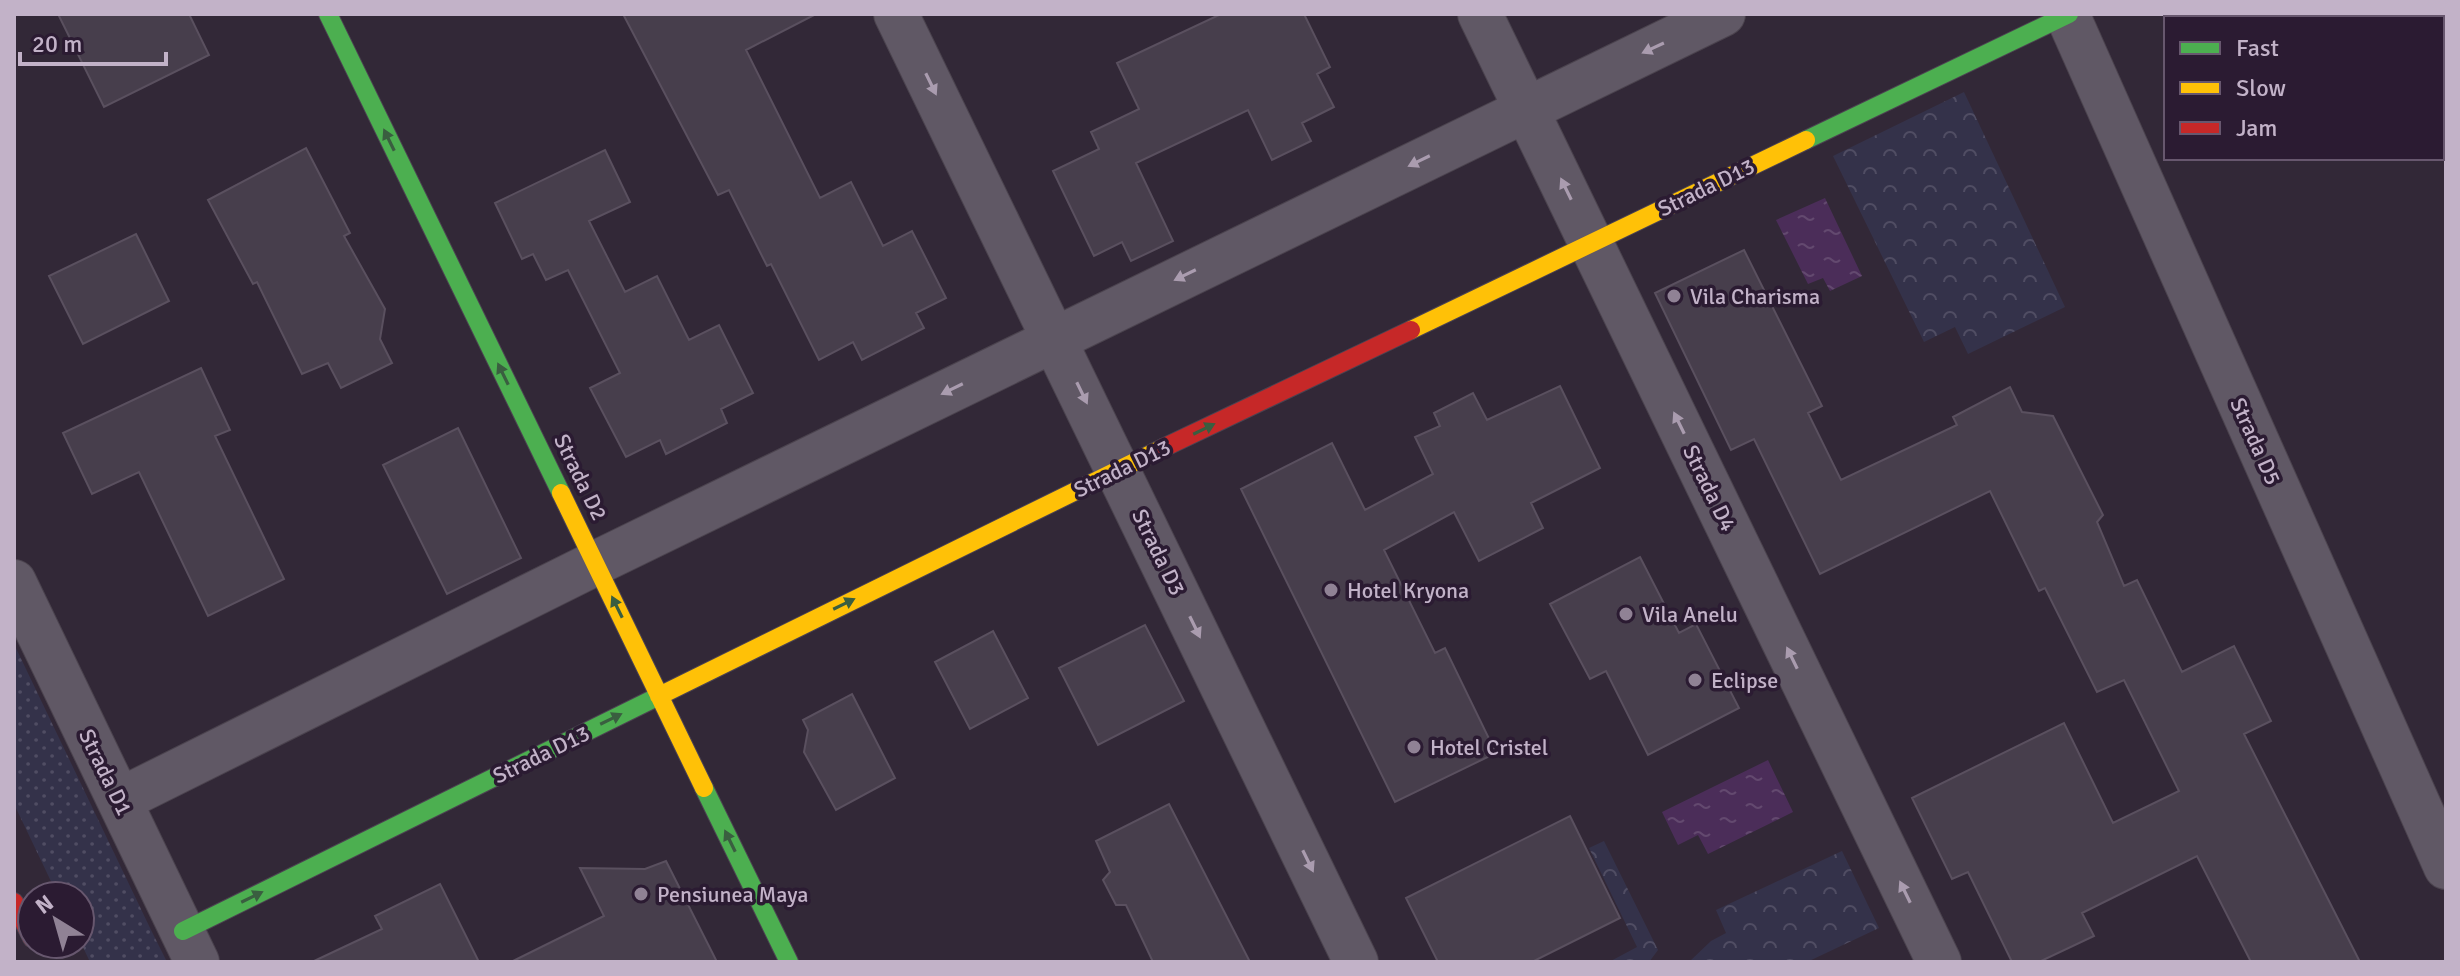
<svg xmlns="http://www.w3.org/2000/svg" width="2460" height="976" viewBox="0 0 2460 976" font-family="Signika,sans-serif">
  <style>
    .grass { fill: url(#grass-dots) }
    .park { fill: url(#park-crowns) }
    .water { fill: url(#water-ripples) }
    .building { fill: #473e4c; stroke: #5a505f; stroke-width: 2 }
    .lines { fill: none; stroke-linecap: round; stroke-linejoin: round }
    .street-casing { stroke: #4b434e; stroke-width: 46 }
    .fast-casing { stroke: #4c4351; stroke-width: 20 }
    .slow-casing { stroke: #4c4351; stroke-width: 20 }
    .jam-casing { stroke: #4c4351; stroke-width: 20 }
    .street { stroke: #605865; stroke-width: 44 }
    .fast { stroke: #4caf50; stroke-width: 18 }
    .slow { stroke: #ffc107; stroke-width: 18 }
    .jam { stroke: #c62828; stroke-width: 18 }
    .oneway { fill: #aa9caf }
    .oneway2 { fill: #3a5e40 }
    .poi-dot { fill: #908295; stroke: #2b1b32; stroke-width: 3 }
    .labels { text-anchor: middle; stroke-width: 7; stroke-linejoin: round; paint-order: stroke }
    .street-label { font-size: 22px; fill: #c2b2c8; stroke: #2b1b32 }
    .poi-label { font-size: 22px; fill: #c2b2c8; stroke: #2b1b32; text-anchor: start }
  </style>
  <defs>
    <pattern id="grass-dots" width="8" height="8" patternUnits="userSpaceOnUse" patternTransform="scale(2)"><rect width="8" height="8" fill="#34324a"/><path d="M2 2h.1M6 6h.1" fill="none" stroke="#504d63" stroke-width="1.8" stroke-linecap="round"/></pattern>
    <pattern id="park-crowns" width="20" height="18" patternUnits="userSpaceOnUse" patternTransform="scale(2)"><rect width="20" height="18" fill="#34324a"/><path d="M2 6a3 3 0 1 1 6 0M12 15a3 3 0 1 1 6 0" fill="none" stroke="#504d63"/></pattern>
    <pattern id="water-ripples" width="26" height="14" patternUnits="userSpaceOnUse" patternTransform="scale(2)"><rect width="26" height="14" fill="#4b2d59"/><path d="M2 4q2-2 4 0t4 0M15 11q2-2 4 0t4 0" fill="none" stroke="#63496f"/></pattern>
  </defs>
  <rect width="100%" height="100%" fill="#322837"/>
  <path class="grass" d="M14,644L151,930L167,962H90L80,941V896H58L14,804Z"/>
  <path class="park" d="M1964,92L2065,307L1968,354L1955,327L1924,342L1833,156Z
    M1604,841L1658,950L1649,962H1609L1637,947L1589,848Z
    M1842,851L1879,928L1807,962H1689L1711,941L1726,933L1716,910Z"/>
  <path class="water" d="M1825,198L1862,276L1830,291L1823,278L1808,284L1776,220Z
    M1768,760L1793,812L1708,854L1698,835L1678,845L1662,812Z"/>
  <path class="building" d="M58,14H189L209,55L104,107Z
    M623,14H816L746,50L820,198L851,182L883,246L912,231L946,298L916,313L924,328L862,360L853,342L819,360L771,264L767,266L729,190L718,195Z
    M1221,14H1304L1330,67L1317,74L1334,107L1302,123L1311,141L1272,160L1248,110L1136,163L1173,241L1131,261L1122,242L1094,256L1053,171L1099,149L1091,132L1139,109L1117,63Z
    M306,148L350,233L344,236L385,309L380,339L392,363L341,388L328,363L302,374L257,282L253,284L208,200Z
    M605,150L630,202L589,221L625,292L657,276L689,340L719,325L753,393L721,409L727,423L666,454L660,440L626,457L590,388L620,373L568,270L546,280L533,254L522,259L495,203Z
    M136,234L169,301L83,344L49,276Z
    M1744,250L1822,406L1808,413L1841,480L1957,425L1953,417L2010,387L2022,412L2053,416L2103,515L2097,522L2124,586L2137,580L2182,672L2234,646L2271,721L2244,734L2360,962H2251L2197,856L2082,913L2094,936L2039,962H2012L1968,872L1952,879L1912,798L2064,723L2113,823L2179,791L2124,680L2097,692L2045,588L2039,591L1990,491L1820,574L1754,439L1731,450L1655,293Z
    M201,368L230,430L215,436L284,579L208,616L139,472L92,494L63,433Z
    M1560,386L1600,468L1531,503L1543,528L1479,561L1454,512L1384,550L1435,653L1445,648L1496,753L1395,802L1241,489L1332,443L1365,510L1433,474L1415,437L1440,426L1434,413L1473,393L1487,420Z
    M458,428L521,558L447,594L383,465Z
    M1640,557L1679,633L1696,624L1739,708L1648,755L1606,671L1590,679L1550,604Z
    M1145,625L1184,701L1098,745L1059,668Z
    M993,631L1028,698L970,729L935,662Z
    M852,694L895,778L836,810L804,752L808,730L803,720Z
    M1169,804L1250,962H1153L1126,905H1116L1103,880L1110,872L1096,841Z
    M1570,816L1620,918L1532,962H1438L1406,898Z
    M666,861L717,962H511L604,916L580,868L645,869Z
    M440,884L479,962H312L382,929L375,916Z"/>
  <g class="lines">
    <defs>
      <path id="street" d="M896,14L1356,962
        M1480,14L1939,962
        M2067,14L2446,867
        M14,582L197,962
        M120,800L596,563L1723,14"/>
      <path id="fast" d="M328,14L561,493
        M1806,140L2069,14
        M704,788L789,962
        M183,931L659,696"/>
      <path id="slow" d="M1411,330L1806,140
        M561,493L704,788
        M659,696L1163,448"/>
      <path id="jam" d="M1163,448L1411,330
        M14,902L32,938"/>
    </defs>
    <use href="#street" class="street-casing"/>
    <use href="#fast" class="fast-casing"/>
    <use href="#slow" class="slow-casing"/>
    <use href="#jam" class="jam-casing"/>
    <use href="#street" class="street"/>
    <use href="#fast" class="fast"/>
    <use href="#slow" class="slow"/>
    <use href="#jam" class="jam"/>
  </g>
  <defs><path id="oneway-solid" d="M-6-.8H1V-3.2L6.5 0L1 3.2V.8H-6Z" transform="scale(2)"/></defs>
  <g class="oneway">
    <use href="#oneway-solid" transform="translate(1653 48) rotate(155)"/>
    <use href="#oneway-solid" transform="translate(931 84) rotate(64)"/>
    <use href="#oneway-solid" transform="translate(1419 161) rotate(154)"/>
    <use href="#oneway-solid" transform="translate(1566 189) rotate(-116)"/>
    <use href="#oneway-solid" transform="translate(1185 275) rotate(154)"/>
    <use href="#oneway-solid" transform="translate(952 389) rotate(154)"/>
    <use href="#oneway-solid" transform="translate(1082 393) rotate(64)"/>
    <use href="#oneway-solid" transform="translate(1679 423) rotate(-116)"/>
    <use href="#oneway-solid" transform="translate(1195 627) rotate(64)"/>
    <use href="#oneway-solid" transform="translate(1792 658) rotate(-116)"/>
    <use href="#oneway-solid" transform="translate(1308 861) rotate(64)"/>
    <use href="#oneway-solid" transform="translate(1905 892) rotate(-116)"/>
  </g>
  <g class="oneway2">
    <use href="#oneway-solid" transform="translate(389 140) rotate(-116)"/>
    <use href="#oneway-solid" transform="translate(503 374) rotate(-116)"/>
    <use href="#oneway-solid" transform="translate(1204 429) rotate(-26)"/>
    <use href="#oneway-solid" transform="translate(844 604) rotate(-26)"/>
    <use href="#oneway-solid" transform="translate(617 607) rotate(-116)"/>
    <use href="#oneway-solid" transform="translate(611 719) rotate(-26)"/>
    <use href="#oneway-solid" transform="translate(730 841) rotate(-116)"/>
    <use href="#oneway-solid" transform="translate(252 897) rotate(-26)"/>
  </g>
  <g class="poi-dot">
    <circle cx="1674" cy="296" r="8"/>
    <circle cx="1331" cy="590" r="8"/>
    <circle cx="1626" cy="614" r="8"/>
    <circle cx="1695" cy="680" r="8"/>
    <circle cx="1414" cy="747" r="8"/>
    <circle cx="641" cy="894" r="8"/>
  </g>
  <g class="labels">
    <g class="street-label">
      <text transform="translate(1706 187) rotate(-26)" y="8">Strada D13</text>
      <text transform="translate(2256 441) rotate(66)" y="8">Strada D5</text>
      <text transform="translate(1122 468) rotate(-26)" y="8">Strada D13</text>
      <text transform="translate(581 477) rotate(64)" y="8">Strada D2</text>
      <text transform="translate(1710 488) rotate(64)" y="8">Strada D4</text>
      <text transform="translate(1159 552) rotate(64)" y="8">Strada D3</text>
      <text transform="translate(541 754) rotate(-26)" y="8">Strada D13</text>
      <text transform="translate(106 772) rotate(64)" y="8">Strada D1</text>
    </g>
    <g class="poi-label">
      <text x="1690" y="304">Vila Charisma</text>
      <text x="1347" y="598">Hotel Kryona</text>
      <text x="1642" y="622">Vila Anelu</text>
      <text x="1711" y="688">Eclipse</text>
      <text x="1430" y="755">Hotel Cristel</text>
      <text x="657" y="902">Pensiunea Maya</text>
    </g>
  </g>
  <rect width="2460" height="976" fill="none" stroke="#c2b2c8" stroke-width="32"/>
  <rect x="2164" y="16" width="280" height="144" fill="#2b1b32" stroke="#67576e" stroke-width="2"/>
  <rect x="2180" y="42" width="40" height="12" fill="#4caf50" stroke="#67576e" stroke-width="2"/>
  <text x="2236" y="56" font-size="24" fill="#c2b2c8">Fast</text>
  <rect x="2180" y="82" width="40" height="12" fill="#ffc107" stroke="#67576e" stroke-width="2"/>
  <text x="2236" y="96" font-size="24" fill="#c2b2c8">Slow</text>
  <rect x="2180" y="122" width="40" height="12" fill="#c62828" stroke="#67576e" stroke-width="2"/>
  <text x="2236" y="136" font-size="24" fill="#c2b2c8">Jam</text>
  <g transform="translate(56 920) rotate(323)"><circle r="38" fill="#2b1b32" stroke="#67576e" stroke-width="2"/>
  <path d="M0-6L14 30L0 20L-14 30Z" fill="#908295"/>
  <text y="-12" font-size="22" font-weight="bold" text-anchor="middle" fill="#c2b2c8">N</text>
  </g>
  <path d="M20 52v12h146v-12" fill="none" stroke="#c2b2c8" stroke-width="4"/>
  <text x="32" y="52" font-size="24" fill="#c2b2c8" stroke="#2b1b32" stroke-width="6" paint-order="stroke">20 m</text>
</svg>
